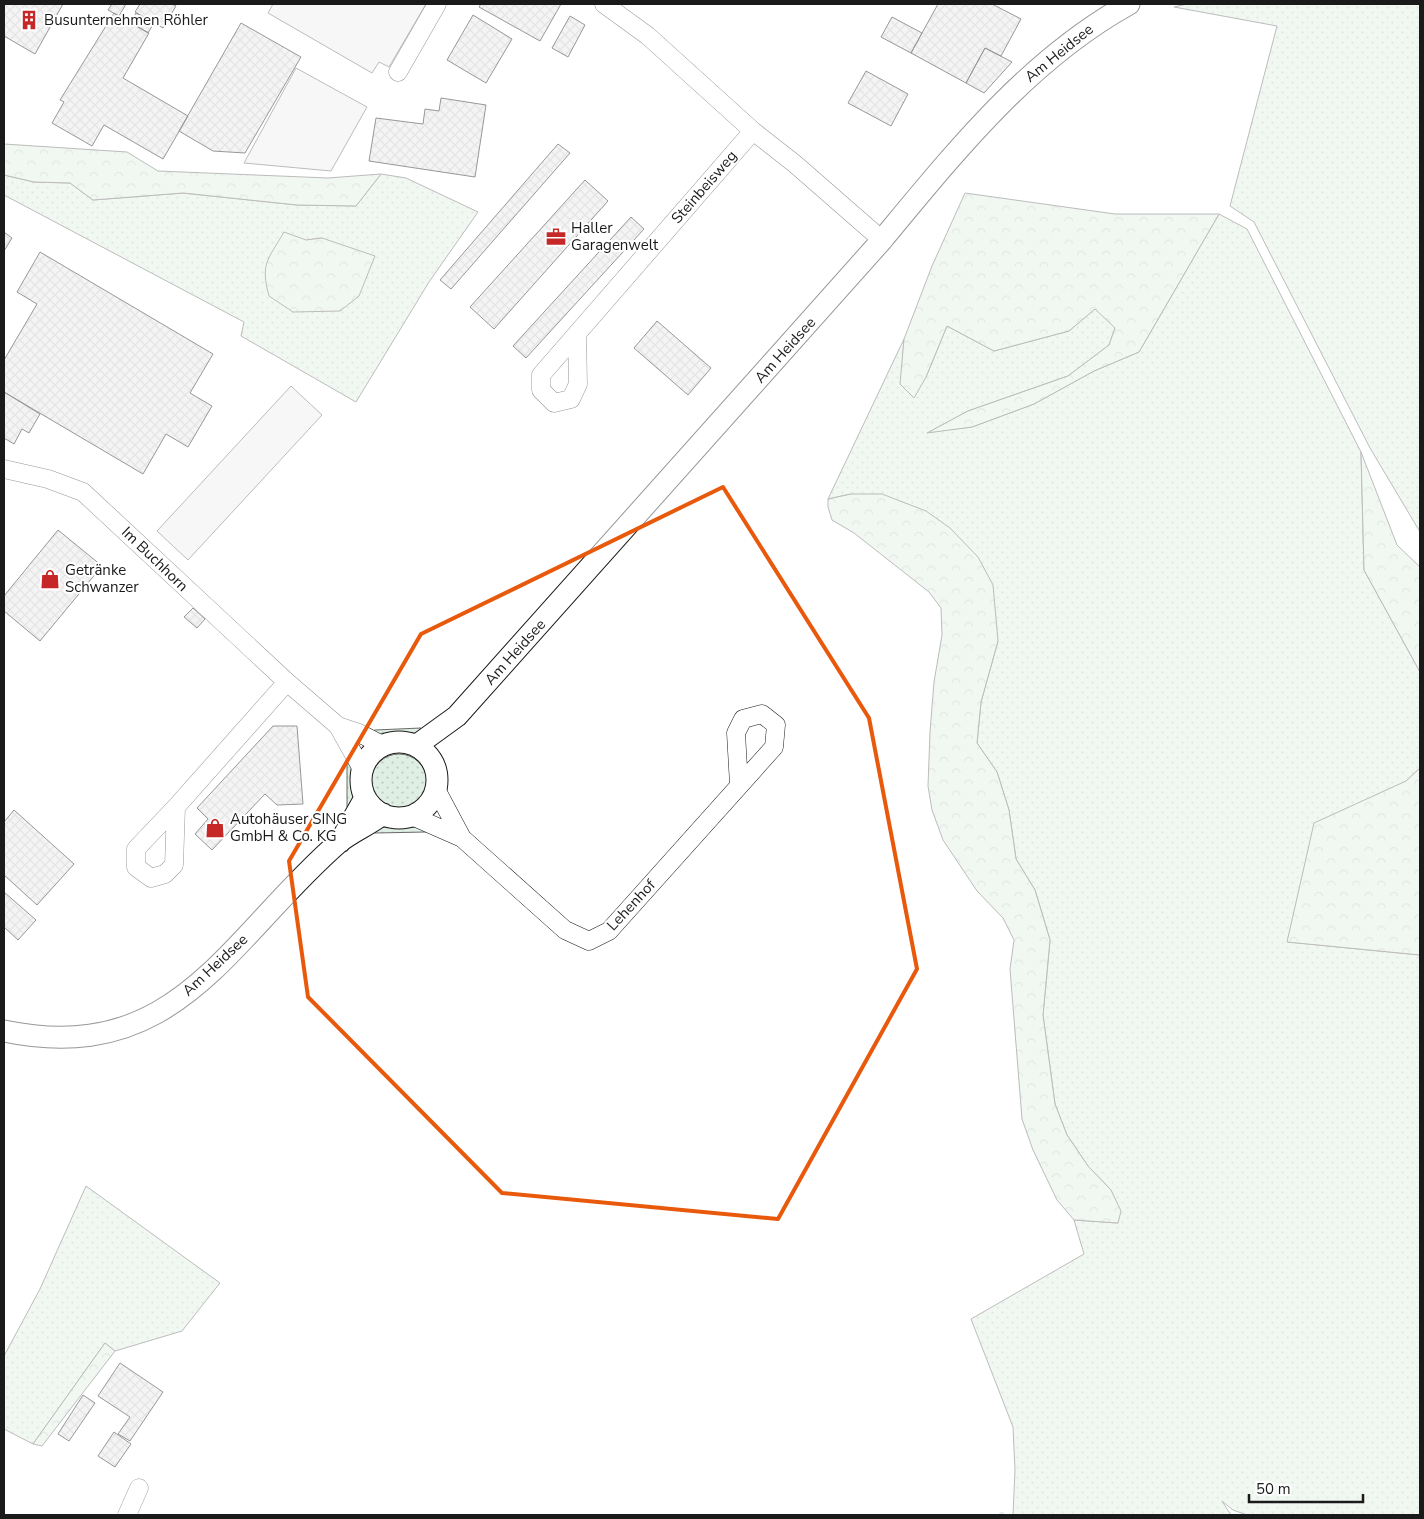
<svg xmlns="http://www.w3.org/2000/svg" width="1424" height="1519" viewBox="0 0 1424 1519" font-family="'Nunito Sans',sans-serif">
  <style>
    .grass { fill: url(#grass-dots); stroke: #6a6a6a; fill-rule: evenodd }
    .forest { fill: url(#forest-crowns); stroke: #6a6a6a }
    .parking { fill: #ededed; stroke: #6a6a6a }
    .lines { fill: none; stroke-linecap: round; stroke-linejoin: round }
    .stream { stroke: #c6d2dc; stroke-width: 4.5 }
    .building { fill: url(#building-cross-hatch); stroke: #1a1a1a }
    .minor-casing { stroke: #1a1a1a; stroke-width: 19 }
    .major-casing { stroke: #1a1a1a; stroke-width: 23 }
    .minor { stroke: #fff; stroke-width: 18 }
    .major { stroke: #fff; stroke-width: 21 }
    .marked { fill: none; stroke: #e8590c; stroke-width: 4; stroke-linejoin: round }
    .labels { text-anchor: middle; stroke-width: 4; stroke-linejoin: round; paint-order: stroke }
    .poi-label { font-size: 15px; fill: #1a1a1a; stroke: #fff; text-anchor: start }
    .street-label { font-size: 15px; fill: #1a1a1a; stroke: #fff }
  </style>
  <defs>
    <pattern id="grass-dots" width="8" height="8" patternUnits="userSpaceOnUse" patternTransform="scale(1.25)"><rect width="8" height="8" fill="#e0efe3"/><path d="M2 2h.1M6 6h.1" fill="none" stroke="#c0ccc2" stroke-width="1.8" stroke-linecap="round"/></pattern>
    <pattern id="forest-crowns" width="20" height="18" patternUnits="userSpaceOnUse" patternTransform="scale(1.25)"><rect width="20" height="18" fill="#e0efe3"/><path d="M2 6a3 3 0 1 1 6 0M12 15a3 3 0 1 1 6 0" fill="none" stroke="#c0ccc2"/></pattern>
    <pattern id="building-cross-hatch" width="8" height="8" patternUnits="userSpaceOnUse" patternTransform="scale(1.25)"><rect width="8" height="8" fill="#e6e6e6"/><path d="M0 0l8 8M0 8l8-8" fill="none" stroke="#c5c5c5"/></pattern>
  </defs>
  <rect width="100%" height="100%" fill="#fff"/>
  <path class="grass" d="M1187,4H1420V532L1370,448L1254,222L1230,206L1277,26L1174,7Z
    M381,174L406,178L478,212L429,282L356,402L241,336L244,322L4,195V175L34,182L70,183L93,200L183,193L297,205L356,206ZM322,238L341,311L307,240Z
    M1219,214L1247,229L1361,452L1364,570L1420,672V768L1406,781L1288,942L1420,955V1515H1247L1233,1510L1222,1501L1231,1515H1013L1015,1470L1013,1427L971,1319L1084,1254L1074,1220L1118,1223L1111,1190L1088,1166L1067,1135L1055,1104L1043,1015L1050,940L1035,890L1016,859L1009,810L997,772L977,743L981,702L998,641L851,494L828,499L904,339L901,384L926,377L947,326L994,351L1069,331L1096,308L1115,328L1109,345L1068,376L968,411L929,432L972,427L1034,404L1094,371L1139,352Z
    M421,728L425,732C406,738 388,738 369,734L375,730Z
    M347,752C355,773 356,788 351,810L347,807Z
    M371 782a28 28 0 1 1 56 0a28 28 0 1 1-56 0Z
    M384,827H418L428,830L426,832L375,833L371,831Z
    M86,1186L220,1283L182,1331L115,1351L105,1343L33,1444L4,1429V1356L40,1289Z"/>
  <path class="forest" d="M4,144L127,152L158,171L328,178L381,174L356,206L297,205L183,193L93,200L70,183L34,182L4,175Z
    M965,193L1115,214H1219L1139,352L1094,371L1034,404L972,427L927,433L968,411L1068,376L1109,345L1115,328L1095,309L1069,331L994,351L947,326L926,377L914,398L900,384L904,339L932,266Z
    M284,232L306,240L322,238L375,256L359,296L340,311L293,312L269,296C260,263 268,260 284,232Z
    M1361,452L1397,545L1420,567V672L1364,570Z
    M851,494H882L926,511L950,528L978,557L993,585L998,641L981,702L977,743L997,772L1009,810L1016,859L1035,890L1050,940L1043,1015L1055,1104L1067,1135L1088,1166L1111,1190L1121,1211L1118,1223L1074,1220L1057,1200L1033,1150L1022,1119L1010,969L1014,940L1003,918L977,891L943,840L932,810L928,786L930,732L934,682L942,635L941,608L929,592L854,533L832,520L828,507V499Z
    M1420,768V955L1287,942L1314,823L1406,781Z
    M105,1343L115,1351L42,1446L33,1444Z"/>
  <path class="parking" d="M273,4H426L389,67L379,62L372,73L268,13Z
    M296,68L367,107L331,171L244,163Z
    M291,386L322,415L188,560L157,531Z"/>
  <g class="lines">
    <path class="stream" d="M1000,1515L1002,1514"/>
  </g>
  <path class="building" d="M4,4H63L35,54L4,36Z
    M112,4H126L119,16L108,10Z
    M140,4H172L176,6L163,28L135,12Z
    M481,4H561L540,41L479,7Z
    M938,4H992L1021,19L1001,56L985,48L966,83L911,53Z
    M114,13L149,33L123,78L188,116L163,159L104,125L92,146L52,123L64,102L60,100Z
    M136,13L154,23L148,33L131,23Z
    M473,15L512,39L486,83L447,60Z
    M570,16L585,25L568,57L552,48Z
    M892,17L922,33L911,53L881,37Z
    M241,23L301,57L245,153L213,151L179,131Z
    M985,48L1012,62L984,93L966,83Z
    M866,71L908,94L891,126L848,103Z
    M441,98L486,105L475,177L369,161L376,118L423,124L425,109L439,111Z
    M558,144L570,153L451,289L440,280Z
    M585,180L608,201L494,329L470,307Z
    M631,217L644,229L526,358L513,346Z
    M4,232L12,238L4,251Z
    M40,252L213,354L190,393L212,406L188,447L166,434L143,474L4,392V360L37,304L17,292Z
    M657,321L711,368L688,395L634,348Z
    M4,392L40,414L29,433L22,429L14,444L4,438Z
    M58,530L102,566L40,641L4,611V596Z
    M193,608L205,619L197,628L184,617Z
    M273,726H297L303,804L277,805L265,794L212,850L195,834L208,819L197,808Z
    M14,810L74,864L37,905L4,875V822Z
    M4,892L36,920L18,940L4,927Z
    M120,1363L163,1392L130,1441L118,1434L130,1417L98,1396Z
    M83,1395L95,1403L69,1441L58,1434Z
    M114,1432L131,1444L115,1467L98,1456Z"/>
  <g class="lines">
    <defs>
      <path id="minor" d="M604,4L648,36L753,131L795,164L882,240
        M398,72L437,4
        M577,334L578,384L571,399L554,403L541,390V375L753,131
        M4,469L48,479L83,492L287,682L338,726L362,769
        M338,726L359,733L382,745
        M437,791L462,838
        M176,807L136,849V867L151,878L165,874L174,865L176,807L287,682
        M412,816L462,838L565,930L589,941L609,931L774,747L776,725L762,714L743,719L736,733L739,785
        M127,1515L139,1488"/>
      <path id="major" d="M361 780a38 38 0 1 1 76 0a38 38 0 1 1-76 0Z
        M417,745L457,716L882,240C955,152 1028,60 1129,4
        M340,842L365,798
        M4,1031C177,1067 227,940 338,843C351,832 369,825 383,814"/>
    </defs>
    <use href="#minor" class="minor-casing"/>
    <use href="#major" class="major-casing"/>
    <use href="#minor" class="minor"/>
    <use href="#major" class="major"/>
  </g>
  <path d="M0 0H1424V1519H0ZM723,487L869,718L917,969L778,1219L502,1193L308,997L289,861L421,634Z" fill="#fff" fill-opacity=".55" fill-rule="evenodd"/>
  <path class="marked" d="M723,487L869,718L917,969L778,1219L502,1193L308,997L289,861L421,634Z"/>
  <defs>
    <symbol id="building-bare" viewBox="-9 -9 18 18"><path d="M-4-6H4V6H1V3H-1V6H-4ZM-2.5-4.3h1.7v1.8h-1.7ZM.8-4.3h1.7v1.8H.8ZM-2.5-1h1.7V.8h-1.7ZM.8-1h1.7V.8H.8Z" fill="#c62828" stroke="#fff" stroke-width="2.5" paint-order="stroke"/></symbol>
    <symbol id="office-bare" viewBox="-9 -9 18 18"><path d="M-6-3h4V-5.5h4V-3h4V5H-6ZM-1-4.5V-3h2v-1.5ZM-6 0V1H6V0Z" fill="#c62828" stroke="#fff" stroke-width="2.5" paint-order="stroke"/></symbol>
    <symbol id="shop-bare" viewBox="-9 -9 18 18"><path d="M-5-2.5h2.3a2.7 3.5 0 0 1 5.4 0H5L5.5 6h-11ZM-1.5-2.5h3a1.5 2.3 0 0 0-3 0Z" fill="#c62828" stroke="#fff" stroke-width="2.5" paint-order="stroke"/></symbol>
  </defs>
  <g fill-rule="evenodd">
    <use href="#building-bare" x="15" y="6" width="28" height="28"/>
    <use href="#office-bare" x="542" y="223" width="28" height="28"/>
    <use href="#shop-bare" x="36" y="565" width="28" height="28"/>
    <use href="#shop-bare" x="201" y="814" width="28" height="28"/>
  </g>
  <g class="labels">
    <g class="poi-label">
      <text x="44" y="25">Busunternehmen Röhler</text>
      <text x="571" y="233">Haller<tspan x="571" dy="17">Garagenwelt</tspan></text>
      <text x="65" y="575">Getränke<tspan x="65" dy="17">Schwanzer</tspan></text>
      <text x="230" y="824">Autohäuser SING<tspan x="230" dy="17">GmbH &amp; Co. KG</tspan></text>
    </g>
    <g class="street-label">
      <text transform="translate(1059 53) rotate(-39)" y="5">Am Heidsee</text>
      <text transform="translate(704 187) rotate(-49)" y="5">Steinbeisweg</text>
      <text transform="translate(785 350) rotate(-48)" y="5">Am Heidsee</text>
      <text transform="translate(155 559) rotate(44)" y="5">Im Buchhorn</text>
      <text transform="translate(515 652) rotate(-48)" y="5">Am Heidsee</text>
      <text transform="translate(631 905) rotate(-47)" y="5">Lehenhof</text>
      <text transform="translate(215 965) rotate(-43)" y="5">Am Heidsee</text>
    </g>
  </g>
  <rect width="1424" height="1519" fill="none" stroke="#1a1a1a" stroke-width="10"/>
  <path d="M1249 1494v8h114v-8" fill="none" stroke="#1a1a1a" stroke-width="2.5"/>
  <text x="1256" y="1494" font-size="15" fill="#1a1a1a" stroke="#ffffff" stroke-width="4" paint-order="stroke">50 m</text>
</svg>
